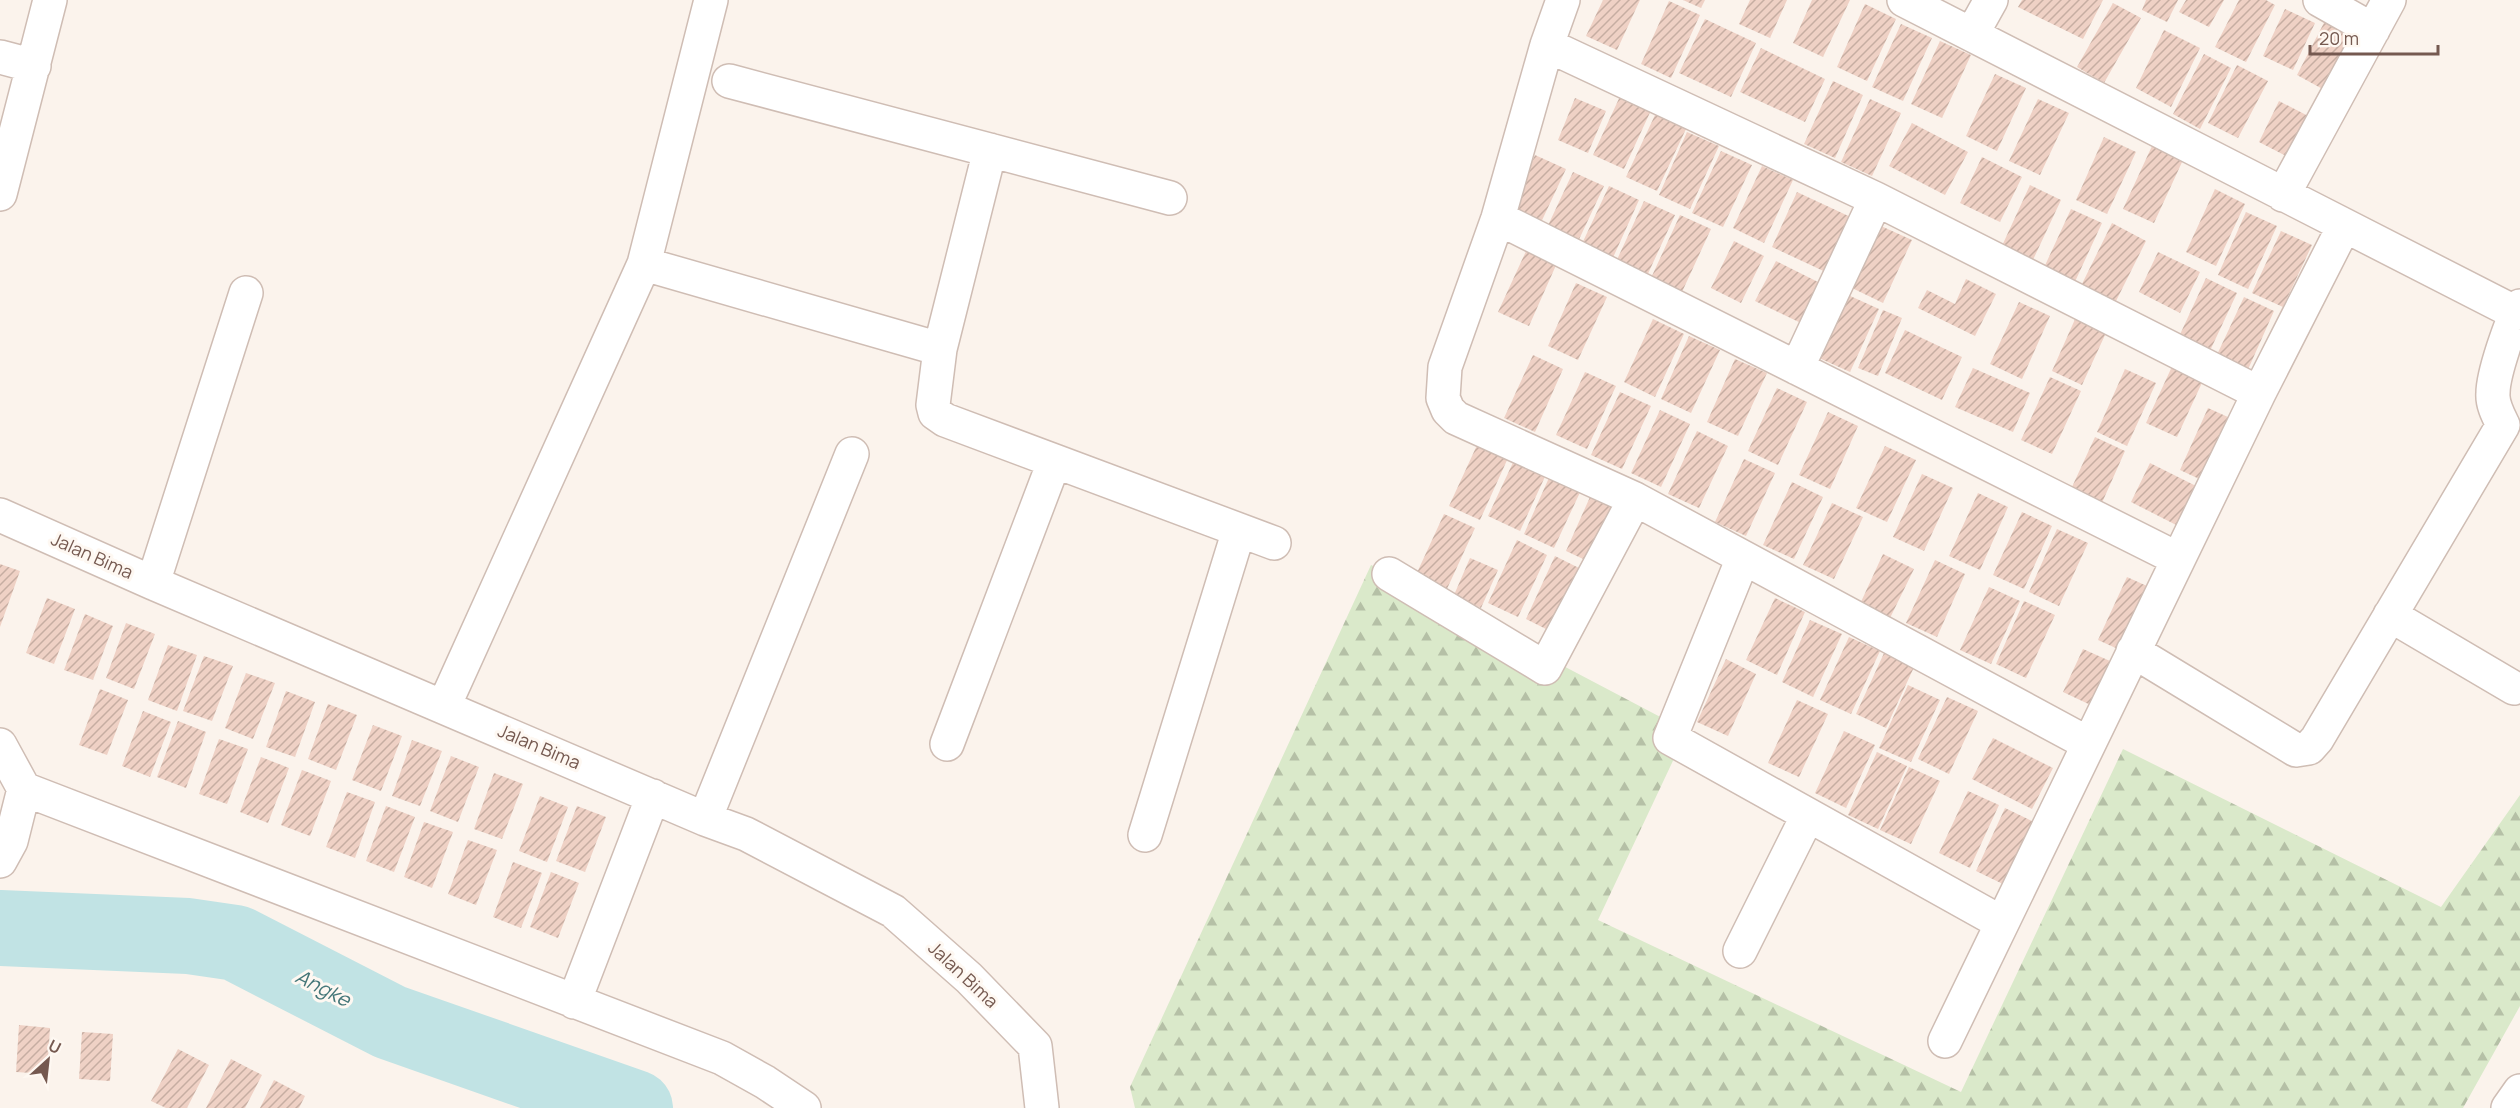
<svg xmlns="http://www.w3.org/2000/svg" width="2520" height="1108" viewBox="0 0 2520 1108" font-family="Manrope,sans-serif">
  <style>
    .forest { fill: url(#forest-firs) }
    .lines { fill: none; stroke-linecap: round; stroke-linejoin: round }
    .river { stroke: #c1e3e4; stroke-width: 76 }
    .building { fill: url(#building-hatch) }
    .minor-casing { stroke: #cfbdb4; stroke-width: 36 }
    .minor { stroke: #fff; stroke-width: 33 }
    .labels { text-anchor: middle; stroke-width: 6; stroke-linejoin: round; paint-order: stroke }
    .street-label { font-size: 18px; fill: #755950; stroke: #fef8f2 }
    .water-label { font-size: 20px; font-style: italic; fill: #447678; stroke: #fef8f2 }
  </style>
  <defs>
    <pattern id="forest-firs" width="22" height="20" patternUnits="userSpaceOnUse" patternTransform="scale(1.5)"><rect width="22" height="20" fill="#dae9ca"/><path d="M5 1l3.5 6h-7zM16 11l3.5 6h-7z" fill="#b5c0a6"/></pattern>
    <pattern id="building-hatch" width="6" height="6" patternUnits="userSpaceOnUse" patternTransform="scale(1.5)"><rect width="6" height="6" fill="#efd1c5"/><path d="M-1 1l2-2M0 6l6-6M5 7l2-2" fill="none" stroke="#c6ada2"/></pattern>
  </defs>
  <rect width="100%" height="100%" fill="#fbf3ec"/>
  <path class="forest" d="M1371,565L1687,731L1598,920L1961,1092L2123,749L2441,907L2520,795V1006L2463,1108H1135L1130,1087Z"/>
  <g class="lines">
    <path class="river" d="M0,928L188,936L236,943L390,1022L635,1108"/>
  </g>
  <path class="building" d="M1603,0H1640L1617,50L1586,36Z
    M1683,0H1705L1701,8Z
    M1750,0H1787L1770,38L1739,24Z
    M1812,0H1850L1823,57L1793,43Z
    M2022,0H2103L2083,39L2018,7Z
    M2146,0H2178L2167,22L2142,10Z
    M2186,0H2224L2209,27L2179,12Z
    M2239,0H2266L2275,5L2246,62L2215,47Z
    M1669,1L1700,15L1671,78L1641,64Z
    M2113,3L2141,18L2104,83L2077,67Z
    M1865,4L1896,19L1867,81L1837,67Z
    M2285,9L2315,23L2293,70L2263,56Z
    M2327,17L2358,33L2328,92L2297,75Z
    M1705,19L1756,43L1731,97L1679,73Z
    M1901,24L1932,38L1903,101L1872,87Z
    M2164,30L2200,48L2171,107L2136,88Z
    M1940,41L1971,55L1942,118L1911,104Z
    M1761,48L1825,79L1805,122L1740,92Z
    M2204,54L2231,68L2200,129L2173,114Z
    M2237,65L2268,81L2238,138L2208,123Z
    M1995,74L2026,88L1997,151L1966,136Z
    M1833,81L1863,95L1835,158L1804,144Z
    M1622,92L1653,106L1624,169L1593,155Z
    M1575,98L1606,111L1588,153L1558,140Z
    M1870,99L1901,113L1872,176L1841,162Z
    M2038,99L2069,113L2040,175L2009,161Z
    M2279,101L2312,118L2292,159L2259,142Z
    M1655,115L1686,129L1657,191L1626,177Z
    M1912,123L1968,152L1945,195L1889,166Z
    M1687,132L1719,146L1690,209L1659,195Z
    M2104,137L2136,152L2107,214L2076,200Z
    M2152,146L2183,160L2154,223L2123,209Z
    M1721,151L1752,165L1723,227L1692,213Z
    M1535,155L1566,169L1537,231L1506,217Z
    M1982,157L2022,177L2000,222L1960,203Z
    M1762,166L1793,180L1764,243L1733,228Z
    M1573,172L1604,186L1575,248L1544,234Z
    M2030,185L2061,200L2032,262L2001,248Z
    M1609,186L1639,200L1611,262L1580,248Z
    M2215,189L2245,204L2216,266L2186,252Z
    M1797,192L1857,220L1832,275L1772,247Z
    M1644,201L1675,215L1646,278L1615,264Z
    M2071,209L2102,223L2073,286L2042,272Z
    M2246,212L2277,226L2248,289L2218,275Z
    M1680,215L1711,229L1682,292L1651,278Z
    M2112,223L2146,241L2115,303L2081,286Z
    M1881,226L1912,240L1883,303L1852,288Z
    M2281,231L2312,245L2283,307L2252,293Z
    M1734,241L1764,256L1741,303L1711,288Z
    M1527,249L1557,263L1529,326L1498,312Z
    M2158,252L2200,272L2180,313L2139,292Z
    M1776,261L1824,285L1805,325L1755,301Z
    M2206,278L2237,293L2208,355L2177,341Z
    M1966,279L1996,294L1975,336L1918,308L1927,290L1955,304Z
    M1576,283L1607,297L1578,360L1548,346Z
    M1848,295L1879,309L1850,372L1819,358Z
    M2244,297L2274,311L2246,374L2215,359Z
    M2019,302L2050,316L2022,379L1990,364Z
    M2080,308L2111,322L2082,385L2052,371Z
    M1883,310L1902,318L1878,376L1858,368Z
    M1653,319L1684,334L1655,397L1624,382Z
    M1905,330L1962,357L1942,400L1885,373Z
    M1689,336L1720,350L1691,413L1661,399Z
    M1533,355L1563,369L1535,432L1504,418Z
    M1735,359L1767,373L1738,436L1707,422Z
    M2175,360L2206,374L2177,437L2146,423Z
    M1973,368L2030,393L2013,432L1955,407Z
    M2125,369L2156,383L2127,446L2097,432Z
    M1585,372L1616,386L1587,449L1556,435Z
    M2050,377L2081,391L2052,454L2021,440Z
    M1777,388L1807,402L1778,465L1748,451Z
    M1620,392L1651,406L1622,469L1591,455Z
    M2208,408L2239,422L2210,484L2180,470Z
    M1660,410L1690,424L1661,487L1631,473Z
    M1828,412L1858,426L1830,489L1799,475Z
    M1697,431L1728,446L1699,508L1668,494Z
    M2095,437L2125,451L2097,514L2066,500Z
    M1478,443L1508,458L1480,520L1449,506Z
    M1885,446L1916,460L1887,522L1856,508Z
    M1517,454L1549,468L1520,531L1488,516Z
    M1744,459L1775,473L1746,536L1715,522Z
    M2150,463L2206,491L2186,530L2131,502Z
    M1552,471L1583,486L1554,548L1524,534Z
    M1922,474L1953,488L1924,551L1893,537Z
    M1792,482L1823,497L1794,559L1763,545Z
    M1594,488L1625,502L1596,565L1566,551Z
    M1978,493L2008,507L1980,570L1949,556Z
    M1832,503L1863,517L1834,579L1803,565Z
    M2022,512L2052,526L2024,589L1993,575Z
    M1444,514L1475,528L1446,591L1415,577Z
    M2057,529L2088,543L2059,606L2029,592Z
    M1517,540L1547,555L1518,617L1488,603Z
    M1883,554L1914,569L1890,618L1860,604Z
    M1555,556L1585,571L1556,634L1526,619Z
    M1470,558L1498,570L1481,608L1454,595Z
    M1935,560L1965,574L1937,637L1906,623Z
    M0,564L20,571L0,627Z
    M2127,577L2158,591L2129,654L2098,640Z
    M1989,587L2020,601L1991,664L1960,650Z
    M47,598L75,609L54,664L26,653Z
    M1775,598L1805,612L1777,675L1746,660Z
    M2024,601L2055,615L2026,678L1996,664Z
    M85,614L113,626L93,680L64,670Z
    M1810,620L1842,634L1813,697L1782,682Z
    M126,623L155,634L134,689L106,678Z
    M1849,637L1880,651L1851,714L1820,700Z
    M168,645L197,655L177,711L148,700Z
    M2083,649L2119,665L2099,709L2063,692Z
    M1885,651L1915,665L1886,728L1856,714Z
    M204,656L233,666L212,721L183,711Z
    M1726,659L1756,674L1728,736L1697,722Z
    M246,673L275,683L253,739L225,728Z
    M1908,685L1940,700L1911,762L1879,748Z
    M100,689L128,700L107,755L79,745Z
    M286,691L315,702L295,757L266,747Z
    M1947,697L1978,711L1949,774L1918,759Z
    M1797,700L1828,714L1799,777L1768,763Z
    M328,704L357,715L336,770L308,759Z
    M143,711L171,722L150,777L122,766Z
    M178,721L206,732L186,788L157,777Z
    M373,725L402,736L381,791L352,780Z
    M1844,731L1875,745L1846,808L1815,793Z
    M1993,738L2053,768L2032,809L1972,779Z
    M219,739L248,749L227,804L199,794Z
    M412,740L442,751L420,806L392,796Z
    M1877,752L1907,766L1878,829L1848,815Z
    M451,756L479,767L458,822L430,811Z
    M261,757L289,768L268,823L240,812Z
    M1909,767L1940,781L1911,844L1880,830Z
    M302,770L331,781L310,836L281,825Z
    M494,773L523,784L502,839L474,829Z
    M1968,791L1999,805L1970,868L1939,853Z
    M347,792L375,802L355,858L326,847Z
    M540,796L568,807L547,862L519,851Z
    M386,806L415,817L394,872L366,861Z
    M577,806L606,817L585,872L556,861Z
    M2005,808L2036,823L2007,886L1976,871Z
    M424,822L453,832L432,888L404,877Z
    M468,840L497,850L476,905L448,894Z
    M513,862L542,873L521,928L493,917Z
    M551,872L579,883L558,938L530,927Z
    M19,1025L50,1028L47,1074L16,1072Z
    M82,1032L113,1034L110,1081L79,1079Z
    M178,1049L209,1065L187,1108H166L151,1101Z
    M231,1059L262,1075L245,1108H206Z
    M274,1080L305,1096L299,1108H260Z"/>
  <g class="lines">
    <defs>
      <path id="minor" d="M1563,0L1547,45L1498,218L1445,367L1443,398L1448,410L1456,418L1635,499L2089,744
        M1904,0L2516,313
        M2320,0L2373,30
        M1972,34L1991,0
        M1547,45L1876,199L2259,393
        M0,57L34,66
        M729,81L1170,198
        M0,194L50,0
        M2283,195L2389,0
        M1498,218L2178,559
        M644,264L940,349L933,405L935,413L945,420L1274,543
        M940,349L990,150
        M1797,368L1876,199
        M0,515L153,583L705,819L746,834L893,911L969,978L1035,1046L1042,1108
        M1743,558L1670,738L2002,923
        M1389,574L1545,668L1635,499
        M153,583L246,293
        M2390,615L2514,688
        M2133,651L2296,750L2309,748L2317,739L2503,425C2498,415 2492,404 2493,393C2493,374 2511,322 2520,306
        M444,706L644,264L711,0
        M947,744L1054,462
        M0,745L24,789
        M24,789L722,1058L765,1082L804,1108
        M705,819L852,454
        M1145,835L1239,530
        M0,861L11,841L24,789
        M1740,951L1808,815
        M574,1002L653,796
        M1945,1041L2259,393L2344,226
        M2508,1108L2520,1091"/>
    </defs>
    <use href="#minor" class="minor-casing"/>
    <use href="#minor" class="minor"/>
  </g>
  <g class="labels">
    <g class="street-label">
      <text transform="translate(92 556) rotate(24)" y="6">Jalan Bima</text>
      <text transform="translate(539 747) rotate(23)" y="6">Jalan Bima</text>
      <text transform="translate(963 975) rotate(43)" y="6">Jalan Bima</text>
    </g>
    <g class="water-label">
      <text transform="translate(323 988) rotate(27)" y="7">Angke</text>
    </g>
  </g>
  <g transform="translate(48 1060) rotate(27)" stroke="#fef8f2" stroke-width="4.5" paint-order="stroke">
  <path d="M0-4.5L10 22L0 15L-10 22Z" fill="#755950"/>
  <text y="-9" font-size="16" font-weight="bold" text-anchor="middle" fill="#755950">U</text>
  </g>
  <path d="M2310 45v9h128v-9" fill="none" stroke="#755950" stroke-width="3"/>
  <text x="2319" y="45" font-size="18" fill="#755950" stroke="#fef8f2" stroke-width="4.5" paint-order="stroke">20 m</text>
</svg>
